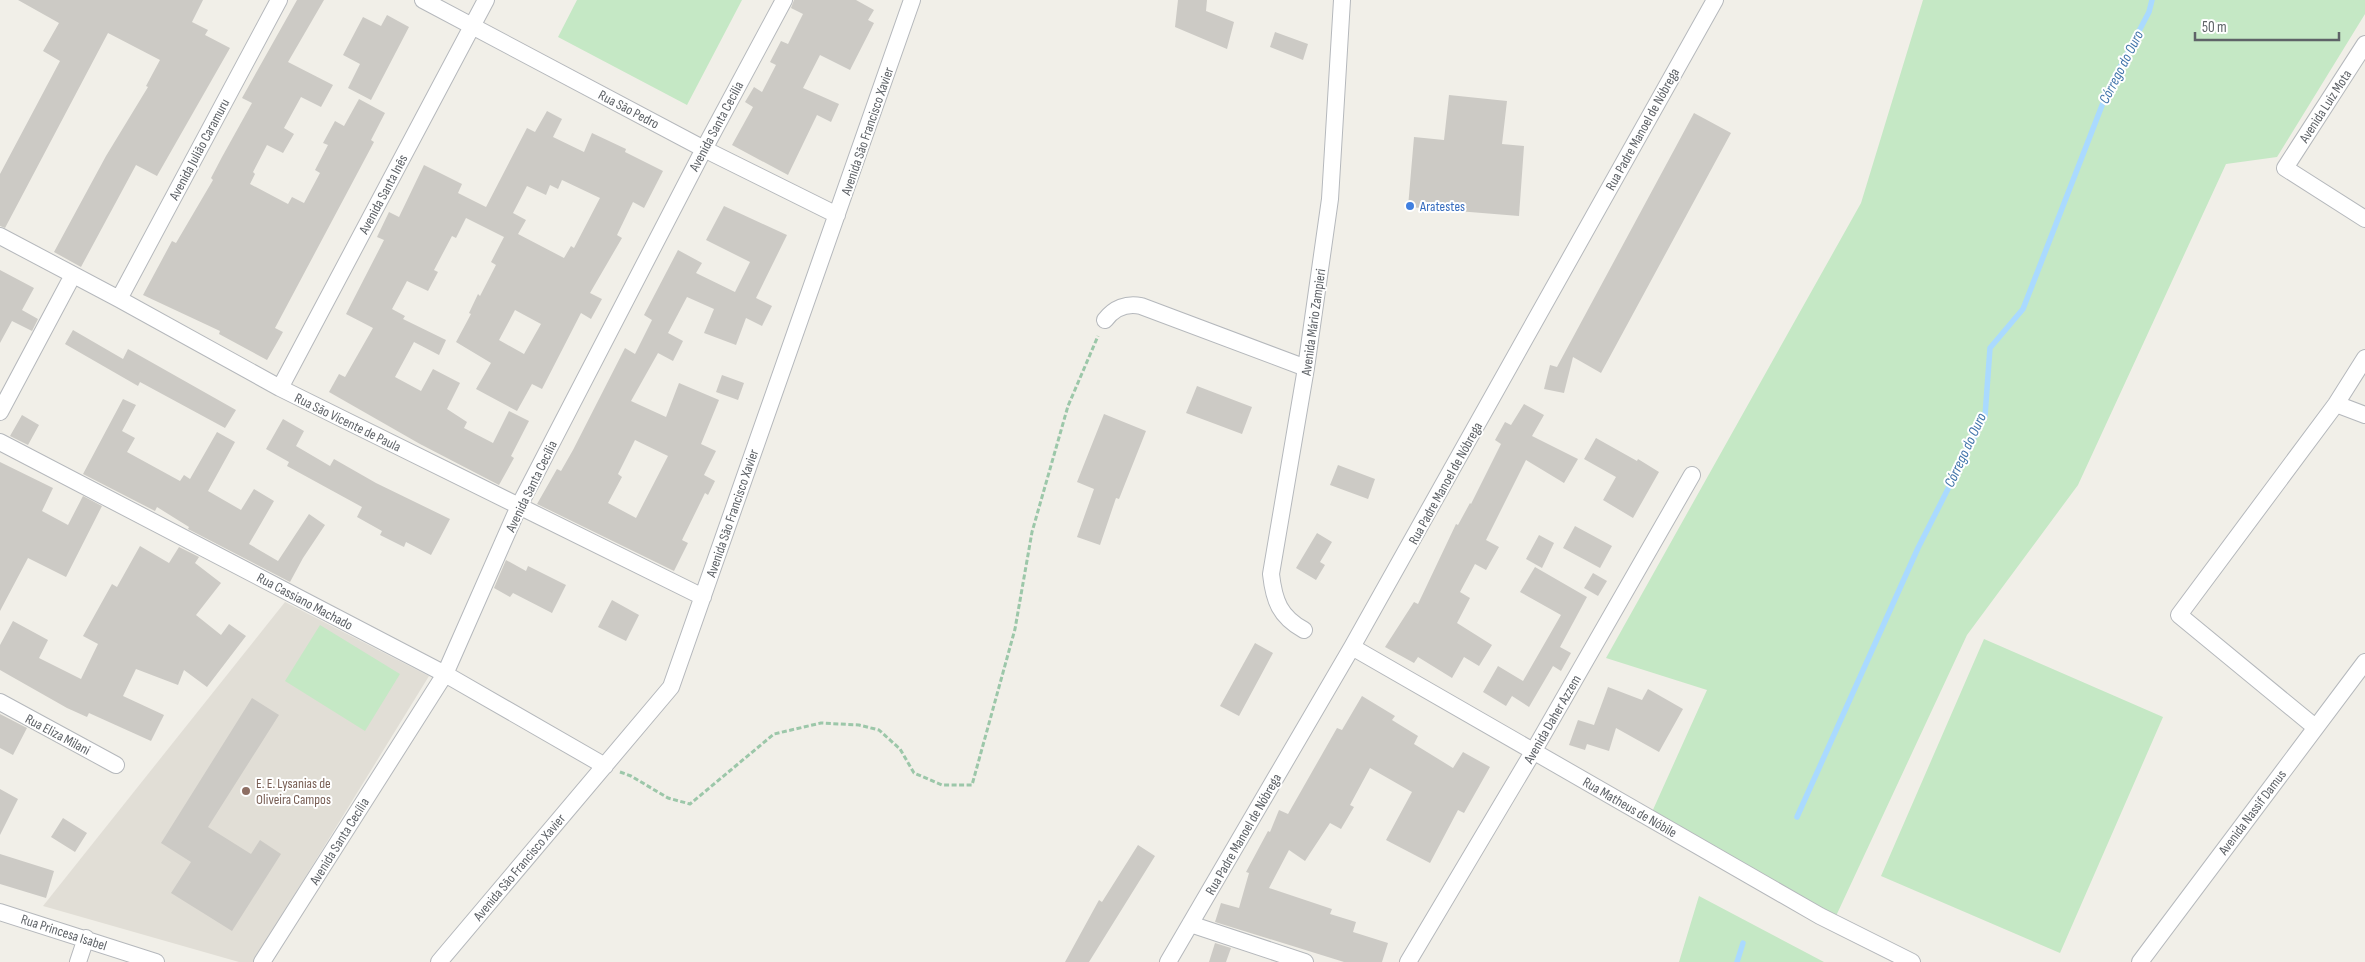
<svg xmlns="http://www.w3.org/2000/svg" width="2365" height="962" viewBox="0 0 2365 962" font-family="'Sofia Sans Condensed',sans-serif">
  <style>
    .education { fill: #e1ded6 }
    .green { fill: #c5e8c5 }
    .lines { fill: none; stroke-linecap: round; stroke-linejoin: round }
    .stream { stroke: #aadaff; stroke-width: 5.5 }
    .building { fill: #cccac5; fill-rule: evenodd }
    .street-casing { stroke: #b5b8bc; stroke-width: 18 }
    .path { stroke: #9cc7a9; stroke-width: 3; stroke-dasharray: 5 2.5; stroke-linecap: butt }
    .street { stroke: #fff; stroke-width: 16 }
    .shop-dot { fill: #3f7fe0; stroke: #fff; stroke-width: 2 }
    .education-dot { fill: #8d6e63; stroke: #fff; stroke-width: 2 }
    .labels { text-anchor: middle; stroke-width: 4; stroke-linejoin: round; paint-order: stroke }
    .street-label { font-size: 14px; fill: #5f6368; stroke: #fff }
    .shop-label { font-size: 14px; fill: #366cbe; stroke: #fff; text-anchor: start }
    .education-label { font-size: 14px; fill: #785e54; stroke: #fff; text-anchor: start }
    .water-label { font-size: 15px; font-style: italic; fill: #4174aa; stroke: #fff }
  </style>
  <rect width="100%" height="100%" fill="#f1efe8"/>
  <path class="education" d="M285,602L429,676L253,962H239L43,906Z"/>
  <path class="green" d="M577,0H742L687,105L558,37Z
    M1923,0H2365V14L2277,157L2226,164L2078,485L1967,635L1836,916L1652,812L1707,690L1606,658L1861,203Z
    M320,625L400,674L365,731L285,681Z
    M1984,639L2163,717L2060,953L1881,876Z
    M1699,896L1824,962H1679Z"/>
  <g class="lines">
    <path class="stream" d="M1797,817L1918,548L1985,416L1990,348L2023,309L2108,90L2149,12L2152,0
      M1737,962L1743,943"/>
  </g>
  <path class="building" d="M18,0H203L192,22L208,30L205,35L230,48L157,176L136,165L81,267L54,252L106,156L148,87L146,86L160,60L108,33L5,228L0,226V174L60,61L43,51L59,23Z
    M297,0H324L288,62L333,85L321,107L301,97L284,128L294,134L283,153L267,145L253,172L255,174L250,184L288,204L292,197L304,203L320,173L315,170L328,145L323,143L335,121L344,126L359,99L385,113L371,140L374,142L275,328L283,332L267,360L219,334L220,331L143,295L172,241L176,243L213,180L211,178L222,157L252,103L242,98Z
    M794,0H856L874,10L868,20L874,23L850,70L820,55L803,88L839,104L831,122L817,115L788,175L732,145L753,107L745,102L754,87L762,92L776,65L770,62L781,41L788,44L803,14L791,8Z
    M1178,0H1207L1206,11L1234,22L1227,49L1175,27Z
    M387,15L409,27L371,100L348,88L360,64L343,55L363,17L381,26Z
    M1275,32L1308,44L1303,60L1270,47Z
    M1449,95L1507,101L1502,144L1524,146L1519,216L1408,207L1414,137L1444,140Z
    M547,111L562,119L553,137L584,152L592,133L626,149L625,152L663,171L644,208L633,202L617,235L622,238L590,293L602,299L591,319L581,313L542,389L532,384L517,411L476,389L491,363L456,342L471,314L469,313L478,294L480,296L496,265L491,262L504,237L466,218L456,238L452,236L434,270L438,272L428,291L407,281L392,309L405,316L403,319L446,340L439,355L414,342L395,377L421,391L433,369L460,383L447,409L467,422L464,428L493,443L509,411L529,421L511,456L514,458L499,485L420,444L329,392L339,374L345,377L373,328L346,314L384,240L377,237L389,212L399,217L424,165L462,184L458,193L486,207L527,128L535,132ZM562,180L600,198L574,248L571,246L564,258L518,234L526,220L513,213L527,186L546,195L550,185L558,189ZM515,310L541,324L524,354L499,340Z
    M1694,113L1731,133L1601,373L1573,357L1564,393L1544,389L1550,365L1557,367Z
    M724,206L787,235L756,298L772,306L762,326L746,318L736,345L704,333L714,309L687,297L668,333L683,341L673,361L658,353L631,401L666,417L679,383L719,400L701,444L716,451L704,475L715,481L708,495L705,493L682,540L688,543L674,571L537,504L557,469L561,471L573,450L625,348L635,354L652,320L644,315L678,250L702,263L696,273L735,292L750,262L706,240ZM635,440L668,456L636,518L608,503L622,477L618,474Z
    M0,270L34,288L22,310L38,319L32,331L12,321L0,343Z
    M73,330L123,359L128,349L236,410L225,428L140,382L138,386L65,344Z
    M722,375L744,383L738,400L716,392Z
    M1197,386L1252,407L1242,434L1186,413Z
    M123,399L136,405L122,431L135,438L127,452L180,481L184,475L190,479L217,432L235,442L208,491L241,510L254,489L274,501L249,544L278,561L309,514L325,525L303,558L290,582L188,529L189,527L157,507L155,511L83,474Z
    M1524,404L1544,415L1532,436L1578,459L1564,483L1526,460L1486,540L1499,547L1486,570L1475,564L1460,592L1470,598L1457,623L1492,645L1479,666L1464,657L1452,678L1418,657L1414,663L1385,647L1414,602L1418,604L1456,524L1458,525L1470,503L1471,504L1501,444L1495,440L1505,422L1511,425Z
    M1104,414L1146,431L1119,499L1116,498L1100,545L1077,537L1094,489L1077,482Z
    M22,415L39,425L28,445L10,436Z
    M283,419L304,431L296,446L330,466L334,459L376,483L450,519L431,555L406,542L404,547L380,535L382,531L357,517L362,507L287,466L289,462L266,449Z
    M1596,438L1637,461L1638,459L1659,472L1633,518L1603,500L1616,477L1584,459Z
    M0,462L53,488L42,511L68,525L83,496L102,506L66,577L28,558L0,611Z
    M1338,465L1375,479L1368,499L1330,485Z
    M1575,526L1612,546L1600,568L1563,548Z
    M1317,533L1332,542L1320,562L1325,565L1316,580L1296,568Z
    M1539,535L1554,543L1542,568L1526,559Z
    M140,546L169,563L179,547L199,557L195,563L221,583L196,615L221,635L229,624L246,636L207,687L184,670L178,685L136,669L123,696L164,715L151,741L89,713L87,717L67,708L0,670V645L13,621L48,640L39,658L81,679L98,644L83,636L112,584L117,587Z
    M506,560L526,571L528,566L566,585L552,613L513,593L510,597L494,588Z
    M1535,567L1587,597L1560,647L1571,653L1561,671L1553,666L1529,707L1512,696L1506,706L1483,692L1498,666L1523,681L1561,615L1520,592Z
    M1593,573L1607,581L1598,596L1584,588Z
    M612,600L639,615L626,641L598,627Z
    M1255,643L1273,653L1239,716L1220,706Z
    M1608,687L1642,700L1648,689L1683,709L1659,752L1616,728L1609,751L1587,744L1585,750L1569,745L1578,720L1594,725Z
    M1362,696L1395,716L1392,720L1418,736L1414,744L1453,768L1463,752L1490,767L1464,813L1458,810L1430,863L1386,840L1412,792L1370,768L1350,805L1354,807L1341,829L1330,823L1305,861L1289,850L1269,888L1332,909L1330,914L1356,922L1353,932L1388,943L1382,962H1344L1215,922L1221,903L1239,908L1249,873L1246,872L1268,831L1270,832L1279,810L1288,814L1337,728L1342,730Z
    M252,698L279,715L208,827L251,854L260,840L281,854L232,931L171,893L191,862L161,843Z
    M0,714L27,728L13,755L0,748Z
    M0,789L18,799L0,835Z
    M63,818L87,833L75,852L51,837Z
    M1138,845L1155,856L1089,962H1065L1099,900L1102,902Z
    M0,854L54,871L46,898L0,884Z
    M1215,943L1231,948L1226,962H1209Z"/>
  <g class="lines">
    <defs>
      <path id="street" d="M423,0L704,149L837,215
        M2365,44L2285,168L2365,219
        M0,236L119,299L280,388L703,597
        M119,299L279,0
        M1105,320C1114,308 1127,303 1141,306L1306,368
        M280,388L486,0
        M2336,404L2365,415
        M0,412L73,275
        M0,442L445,674L605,766
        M1304,630C1280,617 1274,601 1271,574L1306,368L1330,199L1342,0
        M1352,647L1820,916L1912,962
        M0,702L116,765
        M2315,727L2179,615L2336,404L2365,358
        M0,912L156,962
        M1190,924L1305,962
        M78,962L86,938
        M262,962L445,674L519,506L704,149L784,0
        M439,962L671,687L912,0
        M1168,962L1352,647L1715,0
        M1408,962L1533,752L1692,475
        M2140,962L2365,662"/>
    </defs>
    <use href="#street" class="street-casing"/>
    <path class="path" d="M620,772L631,776L668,798L690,804L774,734L821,723L859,725L879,730L900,749L914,773L942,785H972L1015,629L1032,532L1068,406L1098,336"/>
    <use href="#street" class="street"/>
  </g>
  <circle class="shop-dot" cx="1410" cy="206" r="5"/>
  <circle class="education-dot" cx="246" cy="791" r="5"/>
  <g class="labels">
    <g class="street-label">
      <text transform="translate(2325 106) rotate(-57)" y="5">Avenida Luiz Mota</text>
      <text transform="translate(629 109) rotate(28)" y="5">Rua São Pedro</text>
      <text transform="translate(716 126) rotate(-62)" y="5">Avenida Santa Cecília</text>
      <text transform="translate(1642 129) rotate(-61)" y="5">Rua Padre Manoel de Nóbrega</text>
      <text transform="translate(867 131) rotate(-71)" y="5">Avenida São Francisco Xavier</text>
      <text transform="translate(199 149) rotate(-62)" y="5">Avenida Julião Caramuru</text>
      <text transform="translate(383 194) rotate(-62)" y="5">Avenida Santa Inês</text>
      <text transform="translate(1313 322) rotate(-82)" y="5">Avenida Mário Zampieri</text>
      <text transform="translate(348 422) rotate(26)" y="5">Rua São Vicente de Paula</text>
      <text transform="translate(1445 483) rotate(-61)" y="5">Rua Padre Manoel de Nóbrega</text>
      <text transform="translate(531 486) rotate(-64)" y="5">Avenida Santa Cecília</text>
      <text transform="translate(732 513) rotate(-71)" y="5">Avenida São Francisco Xavier</text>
      <text transform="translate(305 601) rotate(28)" y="5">Rua Cassiano Machado</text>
      <text transform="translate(1552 719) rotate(-60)" y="5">Avenida Daher Azzem</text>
      <text transform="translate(58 734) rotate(28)" y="5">Rua Eliza Milani</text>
      <text transform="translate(1630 807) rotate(30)" y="5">Rua Matheus de Nóbile</text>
      <text transform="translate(2252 812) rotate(-53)" y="5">Avenida Nassif Damus</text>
      <text transform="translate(1243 834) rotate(-60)" y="5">Rua Padre Manoel de Nóbrega</text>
      <text transform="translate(339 841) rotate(-58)" y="5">Avenida Santa Cecília</text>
      <text transform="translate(519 867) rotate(-50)" y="5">Avenida São Francisco Xavier</text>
      <text transform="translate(64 932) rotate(18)" y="5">Rua Princesa Isabel</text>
    </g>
    <g class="shop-label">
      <text x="1420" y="211">Aratestes</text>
    </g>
    <g class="education-label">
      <text x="256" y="788">E. E. Lysanias de<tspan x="256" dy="16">Oliveira Campos</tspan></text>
    </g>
    <g class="water-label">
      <text transform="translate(2121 67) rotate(-63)" y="5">Córrego do Ouro</text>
      <text transform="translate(1965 450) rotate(-65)" y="5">Córrego do Ouro</text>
    </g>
  </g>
  <path d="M2195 32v8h144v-8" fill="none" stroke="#5f6368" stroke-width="2.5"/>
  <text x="2202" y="32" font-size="15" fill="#5f6368" stroke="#ffffff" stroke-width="4" paint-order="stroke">50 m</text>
</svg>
